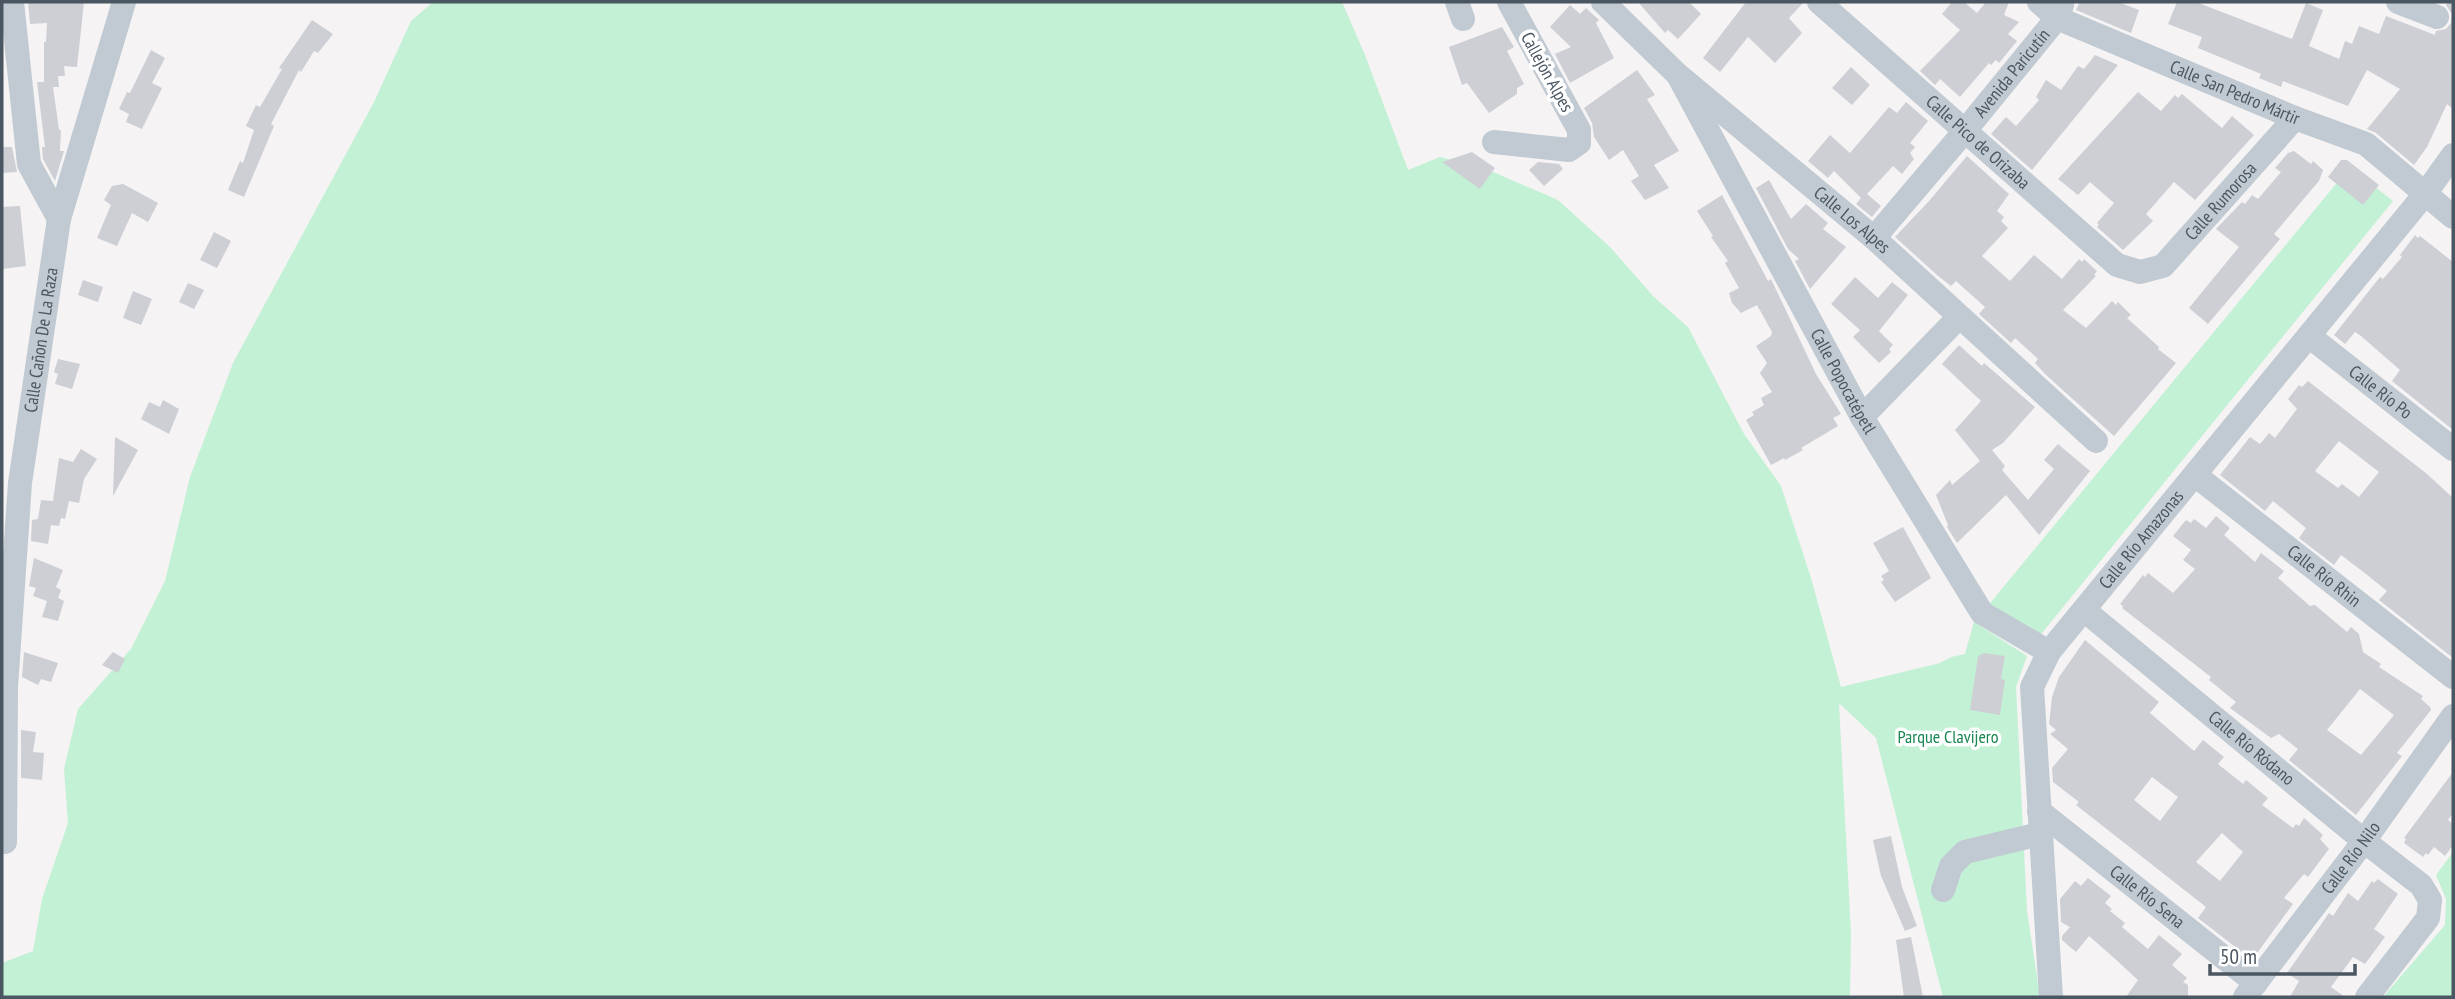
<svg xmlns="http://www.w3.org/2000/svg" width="2455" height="999" viewBox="0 0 2455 999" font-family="'PT Sans Narrow',sans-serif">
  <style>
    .green { fill: #c3f1d5 }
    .building { fill: #cdcfd5; fill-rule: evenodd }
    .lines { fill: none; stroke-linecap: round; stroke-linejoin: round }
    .minor { stroke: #c1cad2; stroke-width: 24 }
    .labels { text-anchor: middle; stroke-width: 7; stroke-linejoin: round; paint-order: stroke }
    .street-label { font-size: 18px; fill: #4a5661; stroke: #fff }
    .park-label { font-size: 18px; fill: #17864f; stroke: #fff }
  </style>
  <rect width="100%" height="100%" fill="#f5f3f3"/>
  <path class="green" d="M433,2H1342L1365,55L1408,170L1440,157L1484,168L1558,200L1610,247L1654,297L1688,327L1744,434L1781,486L1811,578L1841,687L1940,663L1951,657L1965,654L1974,622L2027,656L2016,687L2027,911L2040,997H1943L1876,738L1839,703L1851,934L1850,997H2V963L33,951L42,899L68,823L64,769L78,709L131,649L165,581L190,477L233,363L374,102L411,21Z
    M2350,167L2393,201L2038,638L1986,608Z
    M2453,852V997H2383L2445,925L2446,899L2436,875Z"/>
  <path class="building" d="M28,2H84L77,67L64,66L65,76H58L59,87H53L59,130H61L60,151H64L55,181L43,159L42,147H45L37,82H44V42H46L47,23L30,24Z
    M1638,2H1689L1701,14L1678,39L1668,30L1665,33Z
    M1746,2H1804L1789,18L1802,33L1775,63L1748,37L1720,72L1703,58Z
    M1952,2H1964L1977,13L1986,2H2009L2004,15L2019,22L2008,34L2017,41L1999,63L1996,60L1991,65L1989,63L1960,97L1940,79L1935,85L1920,71L1960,30L1942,14Z
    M2080,2H2118L2139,10L2131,33L2076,10Z
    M2177,2H2196L2292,39L2306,3L2323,10L2309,46L2339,59L2345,41L2352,44L2359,26L2379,34L2386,16L2435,35L2436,31L2446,29L2451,23L2452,14L2446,5L2447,2H2453V109L2447,104L2427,147L2414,165L2376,133L2367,129L2400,89L2367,70L2348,106L2283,81L2281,87L2259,78L2261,74L2198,48L2202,37L2168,24Z
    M1570,5L1580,14L1586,8L1599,20L1596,23L1614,58L1570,83L1555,54L1571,47L1550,27Z
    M312,20L333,34L318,53L314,51L301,72L299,70L271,124L274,126L244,197L228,190L240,161L243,163L254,130L246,126L256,105L260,107L282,69L279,68Z
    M1502,27L1514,47L1507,51L1524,84L1517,88V94L1489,113L1467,83L1462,85L1449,47Z
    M151,50L165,58L152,83L162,88L142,129L126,122L129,114L119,109L127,92L130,93Z
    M2095,55L2118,65L2032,170L1991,134L2006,117L2016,126L2039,100L2036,97L2046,80L2061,90L2078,66L2084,69Z
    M1851,67L1870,85L1852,105L1832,88Z
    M1637,70L1655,95L1647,99L1679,151L1654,165L1669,188L1645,200L1631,181L1639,176L1623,150L1609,160L1594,137L1592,123L1584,108Z
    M2138,92L2161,111L2175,95L2178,98L2182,94L2222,128L2232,116L2254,135L2195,200L2174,182L2146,214L2153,221L2123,250L2097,227L2099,225L2097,223L2114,203L2090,182L2078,195L2058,179Z
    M1906,102L1928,121L1910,143L1915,147L1910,153L1914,159L1902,174L1893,166L1867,194L1881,206L1872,217L1856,204L1861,198L1834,171L1828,178L1808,161L1830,135L1850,153L1889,107L1897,113Z
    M2,147H12L17,172L2,173Z
    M2294,151L2311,164L2313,161L2323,170L2319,181L2274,234L2280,239L2208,324L2189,308L2239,247L2216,229L2242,202L2245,204L2252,195L2258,199L2281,172L2275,168L2288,153Z
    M1472,152L1495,168L1480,189L1442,162Z
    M1967,156L2009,194L1997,211L2004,217L2001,221L2008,228L1982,256L2010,281L2034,255L2062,279L2079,259L2082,262L2084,259L2097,271L2094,275L2096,276L2063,310L2086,328L2112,301L2116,305L2118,302L2131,315L2127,318L2159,347L2158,349L2176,363L2114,436L2046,375L2035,363L2038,359L2015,338L2011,343L1979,314L1985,307L1956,281L1951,286L1937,275L1895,237L1929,201Z
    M2341,160H2347L2379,185L2363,205L2328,177Z
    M1538,162L1559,164L1563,169L1544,186L1529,170Z
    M1769,180L1791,219L1806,204L1828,223L1823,229L1846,247L1810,289L1795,261L1799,259L1788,249L1756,188Z
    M123,184L158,203L148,222L132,213L117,246L97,238L111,205L104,200L112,186Z
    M1722,195L1768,281L1771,279L1816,374L1841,414L1833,418L1838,426L1801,448L1803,450L1785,460L1784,458L1771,465L1746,420L1754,415L1752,412L1764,405L1761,398L1772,392L1760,373L1767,363L1756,346L1771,336L1772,332L1757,305L1741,313L1732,303L1729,293L1739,288L1725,263L1728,261L1711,237L1713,236L1697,211Z
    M20,206L26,266L2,269V207Z
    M214,232L231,241L217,268L200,260Z
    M2415,235L2418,238L2420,236L2453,262V430L2392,381L2400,370L2361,336L2355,332L2345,344L2334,335L2380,277L2383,279L2402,257L2400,255Z
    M1855,277L1878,298L1892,282L1908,295L1879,331L1893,345L1889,349L1891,352L1879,363L1853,337L1860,330L1831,304Z
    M83,280L103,287L98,302L78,295Z
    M188,283L204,290L194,309L179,302Z
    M133,291L152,299L141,325L123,318Z
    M1959,345L1982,366L1984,363L2035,407L2003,443L1992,450L2005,466L2002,470L2028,500L2054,469L2044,460L2058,444L2090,471L2039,535L2006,495L1957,543L1947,527L1948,525L1936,495L1950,480L1952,485L1980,461L1955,430L1981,401L1942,364Z
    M58,359L80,364L72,389L55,384L58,374L54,372Z
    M2308,381L2427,474L2453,498V658L2379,600L2387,591L2366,574L2341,555L2334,565L2299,538L2306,528L2273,501L2265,511L2220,475L2250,437L2260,444L2269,433L2275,438L2297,409L2288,399L2299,385L2302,387ZM2339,441L2379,472L2359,497L2342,484L2338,488L2315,471Z
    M163,400L179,409L169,434L141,419L149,402L160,407Z
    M115,437L138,450L113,496Z
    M81,449L97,459L84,479L79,503L69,501L65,519L61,518L59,526L51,525L48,544L31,541L32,520L38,519L41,500L53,501L59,458L73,462Z
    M2216,516L2230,528L2224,535L2255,562L2261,553L2284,571L2278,578L2310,606L2315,605L2347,632L2351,627L2359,634L2363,652L2381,664L2379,667L2423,696L2421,699L2430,707L2431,710L2397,753L2402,756L2356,815L2289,760L2298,749L2279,734L2271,738L2230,708L2236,702L2209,680L2211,677L2122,608L2123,606L2120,604L2143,575L2145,577L2148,573L2173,593L2195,569L2183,560L2191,550L2173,536L2186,520L2191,523L2194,519L2206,528ZM2360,689L2394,715L2361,755L2327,730Z
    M1903,527L1931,578L1895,602L1881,582L1884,580L1881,576L1889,571L1873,543Z
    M34,558L63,570L56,587L61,590L58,598L64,601L58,621L42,617L47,601L33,596L36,588L29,586Z
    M2085,640L2159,702L2150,713L2194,751L2203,740L2224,757L2218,764L2243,784L2246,780L2268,798L2262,805L2293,828L2296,824L2299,826L2304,818L2323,835L2320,839L2329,849L2308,877L2304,874L2284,898L2293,904L2252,960L2198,918L2206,907L2076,805L2079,802L2053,782L2052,768L2068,749L2050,734L2056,730L2049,724L2052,697L2059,677ZM2152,777L2178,797L2160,821L2134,800ZM2222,833L2243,852L2220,881L2196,862Z
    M24,652L58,663L51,682L41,679L38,685L22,677Z
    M113,652L125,659L118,673L102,665Z
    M1984,653L2005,656L2001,679L2005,680L2000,715L1970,710L1978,656Z
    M21,730L36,732L33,752L44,753L42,780L21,778Z
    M2453,772V813L2448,820L2453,824V845L2445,856L2434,847L2428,855L2426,853L2423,857L2404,843L2406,839L2404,838Z
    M1891,836L1902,887L1917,926L1905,931L1881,876L1873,840Z
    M2088,878L2111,896L2105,903L2112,909L2110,911L2125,923L2122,927L2148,949L2159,935L2182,954L2172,965L2187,978L2183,982L2188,985V997H2126L2138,980L2113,957L2089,936L2076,952L2062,940V936L2070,927L2061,922L2060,899L2075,881L2081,886Z
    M2378,879L2398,894L2374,929L2385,937L2365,964L2353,957L2331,987L2345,997H2290L2299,981L2287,973L2329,913L2333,916L2348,893L2358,901L2372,881L2374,883Z
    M1911,937L1923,997H1904L1896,940Z"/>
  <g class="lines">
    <g class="minor">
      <path d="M12,2L29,164L59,219"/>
      <path d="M1457,2L1463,19"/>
      <path id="s1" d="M1603,2L1678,75L1874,238L2096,441"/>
      <path id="s2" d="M1819,2L2117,265L2140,272L2163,266L2295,118"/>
      <path id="s3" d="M2039,2L2057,18L2295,118L2366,144L2453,217"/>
      <path d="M2398,2L2437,17"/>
      <path id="s4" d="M1678,75L1862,417L1982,613L2049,652"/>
      <path d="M1494,142L1569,150L1579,143V130L1509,2"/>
      <path id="s5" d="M1874,238L1964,132L2057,18L2062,5"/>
      <path id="s6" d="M2309,336L2453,449"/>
      <path d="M1862,417L1959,317"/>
      <path id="s7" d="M2195,475L2453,677"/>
      <path id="s8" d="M2084,610L2364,841L2421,885L2430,900L2428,918L2367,997"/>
      <path id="s9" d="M2039,811L2256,983"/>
      <path id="s10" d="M5,842L6,687L20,483L59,219L124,2"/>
      <path d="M1943,890L1951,866L1965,852L2040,834"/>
      <path id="s11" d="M2051,997L2032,687L2049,652L2425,194L2453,155"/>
      <path id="s12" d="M2245,997L2364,841L2453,716"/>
    </g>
  </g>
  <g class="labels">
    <g class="street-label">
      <text transform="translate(1547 72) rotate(61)" y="6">Callejón Alpes</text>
      <text dy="6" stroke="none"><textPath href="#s5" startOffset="215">Avenida Paricutín</textPath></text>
      <text dy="6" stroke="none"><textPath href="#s3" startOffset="217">Calle San Pedro Mártir</textPath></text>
      <text dy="6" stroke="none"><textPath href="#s2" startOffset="212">Calle Pico de Orizaba</textPath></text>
      <text dy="6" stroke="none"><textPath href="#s2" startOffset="532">Calle Rumorosa</textPath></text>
      <text dy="6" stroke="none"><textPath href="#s1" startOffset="331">Calle Los Alpes</textPath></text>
      <text dy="6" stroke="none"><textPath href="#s10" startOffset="504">Calle Cañon De La Raza</textPath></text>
      <text dy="6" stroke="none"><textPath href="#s4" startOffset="348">Calle Popocatépetl</textPath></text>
      <text dy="6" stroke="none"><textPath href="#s6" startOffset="91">Calle Río Po</textPath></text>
      <text dy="6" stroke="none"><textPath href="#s11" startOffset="495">Calle Río Amazonas</textPath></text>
      <text dy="6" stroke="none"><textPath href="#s7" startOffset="164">Calle Río Rhin</textPath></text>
      <text dy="6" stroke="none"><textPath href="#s8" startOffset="217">Calle Río Ródano</textPath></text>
      <text dy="6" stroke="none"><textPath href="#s12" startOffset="175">Calle Río Nilo</textPath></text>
      <text dy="6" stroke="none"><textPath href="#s9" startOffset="138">Calle Río Sena</textPath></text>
    </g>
    <g class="park-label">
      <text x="1948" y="743">Parque Clavijero</text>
    </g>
  </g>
  <rect width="2455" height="999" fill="none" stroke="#4a5661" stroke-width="7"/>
  <path d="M2210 964v10h145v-10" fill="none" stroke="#4a5661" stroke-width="3.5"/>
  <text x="2220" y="964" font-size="21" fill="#4a5661" stroke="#ffffff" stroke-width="5" paint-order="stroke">50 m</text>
</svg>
